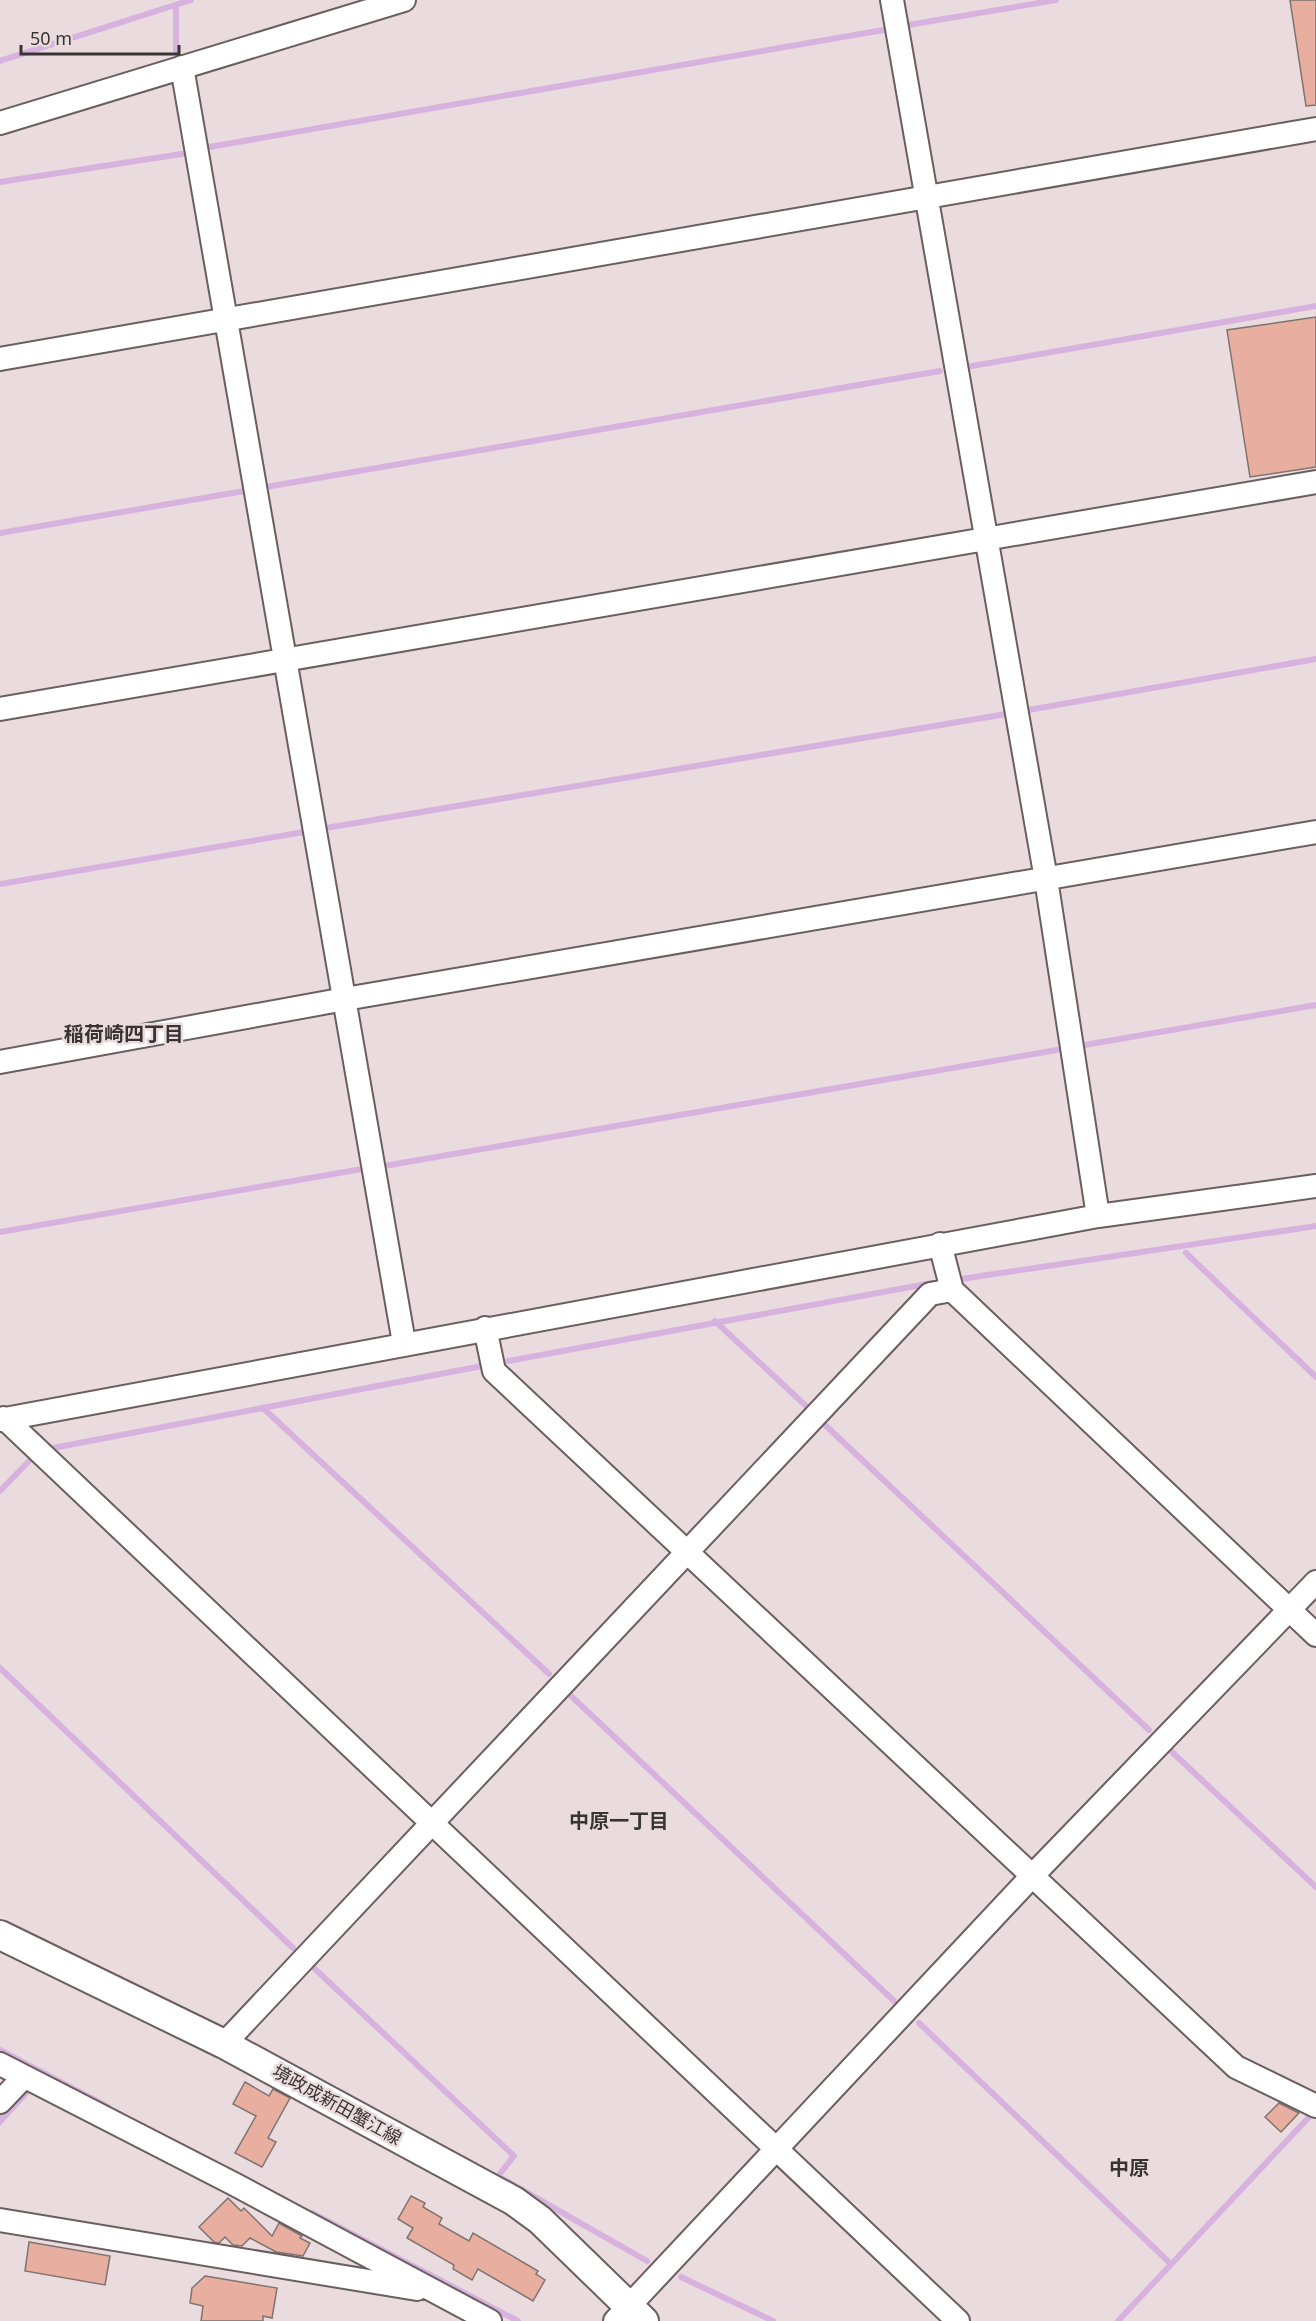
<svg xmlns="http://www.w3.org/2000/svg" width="1316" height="2321" viewBox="0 0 1316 2321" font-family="'Noto Sans','Noto Sans JP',sans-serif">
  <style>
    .water { fill: #d7b2de }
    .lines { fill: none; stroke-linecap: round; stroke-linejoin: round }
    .stream { stroke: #d7b2de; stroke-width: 6 }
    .building { fill: #e8ae9f; stroke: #7e7370; stroke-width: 1.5 }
    .minor-casing { stroke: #6a5e5f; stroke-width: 26 }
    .major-casing { stroke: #6a5e5f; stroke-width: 32 }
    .minor { stroke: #fff; stroke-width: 22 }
    .major { stroke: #fff; stroke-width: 28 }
    .labels { text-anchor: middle; stroke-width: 5; stroke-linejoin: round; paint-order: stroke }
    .street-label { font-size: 18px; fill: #393434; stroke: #eadcde }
    .neighbourhood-label { font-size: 20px; font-weight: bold; fill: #393434; stroke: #eadcde }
  </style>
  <rect width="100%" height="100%" fill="#eadcde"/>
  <path class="water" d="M23,2088L29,2094L0,2126V2113Z"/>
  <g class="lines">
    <path class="stream" d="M176,5V51
      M908,25L1056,0
      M0,61L191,0
      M209,147L889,29
      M0,182L188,153
      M966,367L1316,306
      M266,487L940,371
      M0,533L250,490
      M1023,711L1316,659
      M326,828L1006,714
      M0,884L304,832
      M1079,1046L1316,1005
      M384,1166L1057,1050
      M0,1232L362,1169
      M1186,1253L1316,1377
      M961,1279L1316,1226
      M715,1321L806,1406
      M508,1361L932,1283
      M263,1408L549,1674
      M824,1424L1149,1730
      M53,1448L482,1366
      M0,1491L29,1461
      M0,1668L293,1948
      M569,1694L894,2001
      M1172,1752L1316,1887
      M314,1968L514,2156L498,2176L647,2261
      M919,2023L1171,2264
      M0,2050L108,2107
      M312,2213L518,2321
      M681,2277L773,2321
      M1118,2321L1310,2116"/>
  </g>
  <path class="building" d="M1290,0H1316V105L1306,106Z
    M1316,317V467L1250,477L1227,330Z
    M245,2082L269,2096L273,2089L290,2098L268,2138L276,2142L262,2167L235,2153L256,2116L233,2104Z
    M1279,2103L1299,2113L1281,2132L1265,2117Z
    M411,2196L425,2203L423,2207L442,2218L439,2224L469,2241L473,2233L538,2271L536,2274L545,2280L533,2301L478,2269L472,2280L453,2269L454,2265L407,2238L413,2228L398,2219Z
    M228,2198L241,2211L244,2208L272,2236L279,2223L302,2236L300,2238L310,2243L303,2256L276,2252L250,2238L242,2246L233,2245L225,2237L219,2243L214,2242L199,2227Z
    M29,2242L110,2256L105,2285L25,2271Z
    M205,2276L277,2288L272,2318L263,2316V2321H201L203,2306L190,2303L192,2288Z"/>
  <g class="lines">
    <defs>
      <path id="minor" d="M892,0L1046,879L1098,1216
        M182,67L404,1343
        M0,123L404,0
        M0,359L1316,129
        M0,709L1316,482
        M0,1062L345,999L1316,832
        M940,1244L952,1290L1316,1635
        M485,1328L494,1371L1236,2067L1316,2106
        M4,1418L958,2321
        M0,1420L1098,1216L1316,1186
        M224,2044L930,1294L952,1290
        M0,2064L234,2184L490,2321
        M0,2102L24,2077
        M0,2220L417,2289
        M615,2321L1033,1875L1316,1582"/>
      <path id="major" d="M0,1935L224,2044L514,2201L540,2220L644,2321"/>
    </defs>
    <use href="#minor" class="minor-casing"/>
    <use href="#major" class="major-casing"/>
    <use href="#minor" class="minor"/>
    <use href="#major" class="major"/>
  </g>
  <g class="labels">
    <g class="street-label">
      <text transform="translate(337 2105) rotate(29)" y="6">境政成新田蟹江線</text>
    </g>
    <g class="neighbourhood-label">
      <text x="124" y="1041">稲荷崎四丁目</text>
      <text x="619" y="1828">中原一丁目</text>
      <text x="1129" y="2175">中原</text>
    </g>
  </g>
  <path d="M21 45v9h158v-9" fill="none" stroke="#393434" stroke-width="3"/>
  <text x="30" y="45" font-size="18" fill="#393434" stroke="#eadcde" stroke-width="4.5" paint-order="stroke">50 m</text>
</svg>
